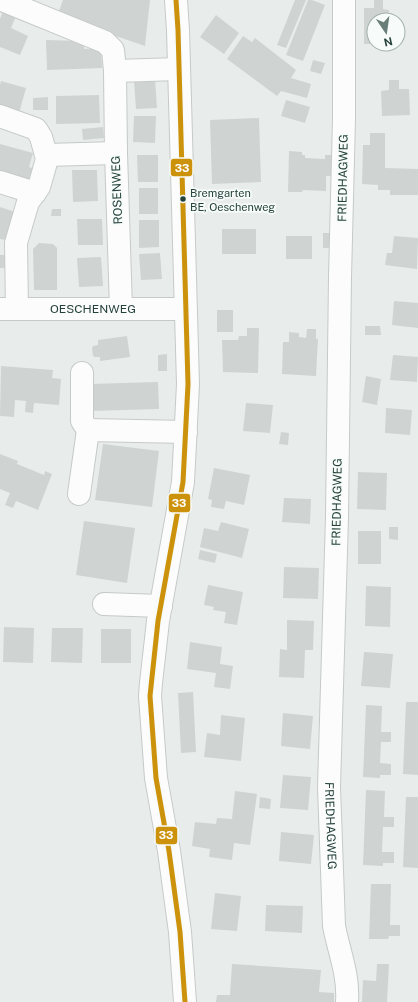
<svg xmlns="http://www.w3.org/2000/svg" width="418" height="1002" viewBox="0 0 418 1002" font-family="'Public Sans',sans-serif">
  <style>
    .building { fill: #cfd4d2 }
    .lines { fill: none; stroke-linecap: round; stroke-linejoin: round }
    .minor-casing { stroke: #c5cac8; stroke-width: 24 }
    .minor { stroke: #fcfcfc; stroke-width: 22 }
    .bus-1-casing { stroke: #f7fbf9; stroke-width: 8 }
    .bus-1 { stroke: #cd920c; stroke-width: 5 }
    .bus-dot { fill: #24423a; stroke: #f7fbf9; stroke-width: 1.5 }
    .labels { text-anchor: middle; stroke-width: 3.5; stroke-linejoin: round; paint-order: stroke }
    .bus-label { font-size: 11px; fill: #24423a; stroke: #f7fbf9; text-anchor: start }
    .street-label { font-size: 12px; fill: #24423a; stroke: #f7fbf9 }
    .line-badge { stroke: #f7fbf9; stroke-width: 1.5 }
    .badge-label { font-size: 11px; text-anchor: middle; font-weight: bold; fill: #fff }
  </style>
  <rect width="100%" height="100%" fill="#e8edeb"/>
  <path class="building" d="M63,0H150L145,46L57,16Z
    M295,0H306L286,48L277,45Z
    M308,0H312L325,5L303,61L286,55Z
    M374,0H383V9L389,10V20H374V44H364V8H374Z
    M3,11L16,16L11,28L28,36L20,55L0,47V19Z
    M216,15L239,33L224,54L200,37Z
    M243,36L252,42L255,38L296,70L291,78L311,84L307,98L281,91L277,96L227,59Z
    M46,40L81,41V44H84V49L101,48L102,68L47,70Z
    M313,60L325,63L321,74L310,71Z
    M155,79L157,108L136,109L134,81Z
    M389,80H399V89H409L410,115L382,116L381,91L389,90Z
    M1,81L26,88L18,117L0,111V85Z
    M99,95L100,123L56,124V96Z
    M48,97V110H33V98Z
    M286,100L310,107L305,123L281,116Z
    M134,116H156L155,143L133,142Z
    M259,118L261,182L212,184L210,120Z
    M103,127L104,138L83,140L82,129Z
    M370,133H385V168L418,169V195H390V190H378V185L362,184L363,145H370Z
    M0,144L33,153L29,167L38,170L34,185L0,175Z
    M289,151L302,152V155H305V158L325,159V155H334L333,176H326V191L303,190L302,192H288Z
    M137,155H158V182H138Z
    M72,170H97L98,201L73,202Z
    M139,188H158V214H139Z
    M0,207L15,212L6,240L0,239Z
    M52,209H61V216H51Z
    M77,219H102L103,245H78Z
    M139,220H159V247L139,248Z
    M222,229H256V254H222Z
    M323,233H330V248H323Z
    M286,236H312V259H286Z
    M394,236L418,238L417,269L385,265L387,253H392Z
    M39,243L53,244L57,248V290H34L33,249Z
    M160,253L162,279L141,280L139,254Z
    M0,255H7V268H0Z
    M101,257L103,286L79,287L77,258Z
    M394,301L418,303V328L392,325Z
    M217,310H233V332H217Z
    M365,326H380L381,335H365Z
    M247,328H259L258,373L223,372L222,340H238L239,336H247Z
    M307,329H316V339H318L316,376L282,374L283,342H289V332L299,333V337L306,338Z
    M127,336L130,357L100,361V357H95L93,356L92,348L93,346L98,345V340Z
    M167,354V371H158V355Z
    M393,355L418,357L417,382L390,380Z
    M1,366L53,370L52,378L61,379L59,405L34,403L33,413L25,412L26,401L15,400L14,417L0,416Z
    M366,376L381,379L377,405L362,402Z
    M158,382L159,409L90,411L89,384Z
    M246,403L273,405L270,433L243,431Z
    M386,408L412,410L410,435L385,433Z
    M281,432L289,433L288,445L279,444Z
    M103,444L159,451L152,507L95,500Z
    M0,454L18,461L17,464L44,475L45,471L52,474L38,510L16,501L13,508L5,505L10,493L0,489Z
    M214,468L250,475L244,505L226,501L224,509L211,507L212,500L208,499Z
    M358,472L387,473L386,510L357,509Z
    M284,498L311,499L310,524L282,522Z
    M84,521L135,528L127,583L76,575Z
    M221,522L249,529L242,558L200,547L204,528L218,531Z
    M389,527H398V540L389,539Z
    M358,531H381V564H358Z
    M200,550L217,554L215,563L198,559Z
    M284,567L319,568L318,599L283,598Z
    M208,585L243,592L237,625L224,623L226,612L213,610L214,607L204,605Z
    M366,586L391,587L390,627L365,626Z
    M287,620L314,621L313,650H305L304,678L279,677L280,649L287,650Z
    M4,627L34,628L33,663L3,662Z
    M52,628H83L82,663L51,662Z
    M101,629H131V663H101Z
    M190,642L222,647L220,664L233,666L230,689L214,687L216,673L187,669Z
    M364,652L393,654L390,688L361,686Z
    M193,692L196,752L181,753L178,693Z
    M406,702H418V775L403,774Z
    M366,705L382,706L381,732H391V742H381L380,763L391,764V775H380V778L363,777Z
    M283,713L313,716L310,749L281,746Z
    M221,715L245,718L241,761L204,757L207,733L220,735Z
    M283,775L311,777L308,810L280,808Z
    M366,790L385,791L384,817H394V827H383L382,852H394V863H383V866L363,865Z
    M235,791L257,794L250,845L234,843L232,860L209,857L210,849L192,846L195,822L216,824L217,818L232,819Z
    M260,797L271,799L270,809L259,808Z
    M406,797H418V868L403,867Z
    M281,832L314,835L311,864L279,861Z
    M371,884H391L390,925H400V936H389L388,939H369Z
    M215,893L241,896L237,931L211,929Z
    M266,905L303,906L302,933L265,931Z
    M232,964L321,970L319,992L334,993V1002H216L217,995H230Z
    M377,964H389L387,1002H362L363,980L376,981Z"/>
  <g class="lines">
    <defs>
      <g id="minor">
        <path d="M2,0L105,42L113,50L115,71"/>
        <path d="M176,0L178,30L188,384L183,482L158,621L151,683L150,696L156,778L169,851L180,932L185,1002"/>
        <path id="s1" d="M344,0V119L340,277L337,517L329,787L334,926C339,952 349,975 347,1002"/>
        <path d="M0,116L36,129L41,137L47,159L39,187L28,202L16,243L17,309"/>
        <path d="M47,155L116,153"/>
        <path d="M0,182L35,193"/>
        <path id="s2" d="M0,309H185"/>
        <path d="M121,309L116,153L115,71L179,69"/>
        <path d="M82,373V421L88,430"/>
        <path d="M79,494L88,430L186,432"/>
        <path d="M104,604L161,606"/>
      </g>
    </defs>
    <use href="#minor" class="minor-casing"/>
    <use href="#minor" class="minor"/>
    <defs>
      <path id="bus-1" d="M176,0L178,30L188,384L183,482L158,621L150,696L156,778L169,851L180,932L185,1002"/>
    </defs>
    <use href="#bus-1" class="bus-1-casing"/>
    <use href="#bus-1" class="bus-1"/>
  </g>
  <circle class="bus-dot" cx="183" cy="199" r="3.5"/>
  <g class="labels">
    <g class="bus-label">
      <text x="190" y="197">Bremgarten<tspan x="190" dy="14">BE, Oeschenweg</tspan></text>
    </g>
    <g class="street-label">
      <text transform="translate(343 178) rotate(-89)" y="4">FRIEDHAGWEG</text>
      <text transform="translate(117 190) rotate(-92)" y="4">ROSENWEG</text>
      <text dy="4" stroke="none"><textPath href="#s2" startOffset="93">OESCHENWEG</textPath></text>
      <text transform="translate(337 502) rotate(-89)" y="4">FRIEDHAGWEG</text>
      <text dy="4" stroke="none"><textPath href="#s1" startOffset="826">FRIEDHAGWEG</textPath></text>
    </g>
  </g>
  <g class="line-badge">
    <rect x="170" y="158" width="23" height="19" rx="4" fill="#cd920c"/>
    <rect x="168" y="493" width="23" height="20" rx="4" fill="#cd920c"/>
    <rect x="155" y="826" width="23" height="19" rx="4" fill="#cd920c"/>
  </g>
  <g class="badge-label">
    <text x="182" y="172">33</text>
    <text x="179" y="507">33</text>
    <text x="166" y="839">33</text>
  </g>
  <g transform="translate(386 32) rotate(167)"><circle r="19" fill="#f7fbf9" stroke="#a3b1ad"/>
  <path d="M0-3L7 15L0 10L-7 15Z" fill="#697e78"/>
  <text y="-6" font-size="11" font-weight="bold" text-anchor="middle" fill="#24423a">N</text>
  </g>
</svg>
